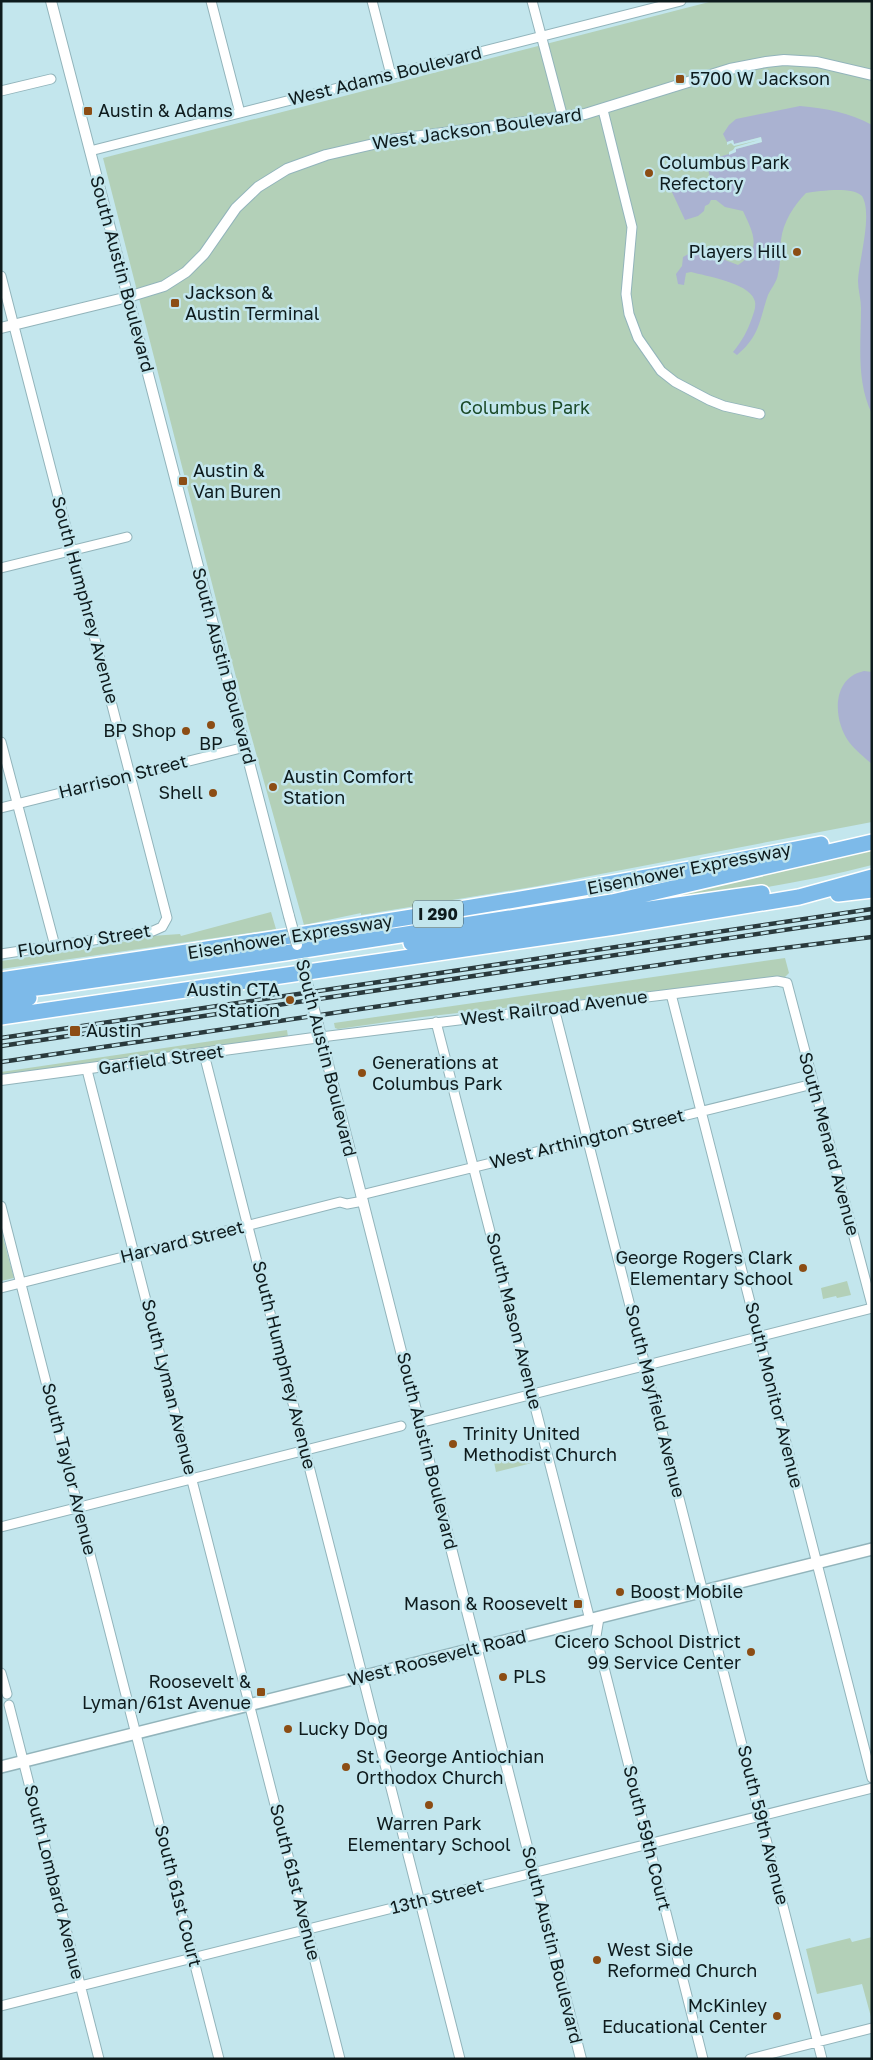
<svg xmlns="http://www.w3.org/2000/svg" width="873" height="2060" viewBox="0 0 873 2060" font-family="'Golos Text',sans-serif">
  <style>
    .green { fill: #b3d0b8 }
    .water { fill: #aab2d1 }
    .pier { fill: #c3e6ed }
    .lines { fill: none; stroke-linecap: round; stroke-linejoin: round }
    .minor-casing { stroke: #92b4bb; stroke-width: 11 }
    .tertiary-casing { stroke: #92b4bb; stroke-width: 12 }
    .secondary-casing { stroke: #92b4bb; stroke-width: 14 }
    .motorway-casing { stroke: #fff; stroke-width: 18 }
    .minor { stroke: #fff; stroke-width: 9 }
    .tertiary { stroke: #fff; stroke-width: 10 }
    .secondary { stroke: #fff; stroke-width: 11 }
    .motorway { stroke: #7dbae9; stroke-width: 15 }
    .rail-casing { stroke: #2a3a3d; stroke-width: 4.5 }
    .rail { stroke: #c3e6ed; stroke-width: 2.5; stroke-dasharray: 8; stroke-linecap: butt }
    .tertiary-bridge-casing { stroke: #92b4bb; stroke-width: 12; stroke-linecap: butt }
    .tertiary-bridge { stroke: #fff; stroke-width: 10 }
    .poi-dot { fill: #8c4d14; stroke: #c3e6ed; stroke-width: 2 }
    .labels { text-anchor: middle; stroke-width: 5; stroke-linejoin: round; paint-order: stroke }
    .shield { fill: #c3e6ed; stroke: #44585b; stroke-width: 1 }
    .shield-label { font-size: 16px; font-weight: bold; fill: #0e1b1d }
    .street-label { font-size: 18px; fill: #0e1b1d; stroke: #c3e6ed }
    .poi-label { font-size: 18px; fill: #0e1b1d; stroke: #c3e6ed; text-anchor: start }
    .park-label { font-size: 18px; fill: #1c4a28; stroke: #c3e6ed }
  </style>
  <rect width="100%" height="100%" fill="#c3e6ed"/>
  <path class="green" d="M713,1H872V822L538,886L361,915V913L304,925L249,728L103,158Z
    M872,848V865C802,883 731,894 659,902L658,897Z
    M271,912L276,929L1,969V961L93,948L151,936L180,934L181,936Z
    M785,958L789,973L785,977L422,1017L338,1029L335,1028L334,1023Z
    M287,1030L288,1037L124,1061L1,1076V1072Z
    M1,1230L14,1278L1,1281Z
    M847,1281L851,1295L837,1298L836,1296L823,1299L821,1288Z
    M534,1453L536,1462L496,1472L494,1462Z
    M872,1937V2017H871L862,1984L817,1994L806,1949L850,1938L852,1942Z"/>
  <path class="water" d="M800,106C826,108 850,113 872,125V414C856,381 861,344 861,308C861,299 858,290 858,281C859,259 873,214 862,196C852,186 820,191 806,193C794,205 783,222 781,240C780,251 781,262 778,274C777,282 771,288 768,295C759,321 760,336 737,355L733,352C742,341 747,332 752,318C754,312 757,305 754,299C748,283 706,276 691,272L686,273L684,285L678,284L676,274L682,266L683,257L692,252L702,251L738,265C762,250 754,234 743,211L725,207L716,200H711L709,204L705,206L704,211L698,216L685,220L671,190L676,184L684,183L708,189L712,187L708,169L701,162L736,152V149L762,142L761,137L734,144L733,140L727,142L723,134L729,125L736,119Z
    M864,671L872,672V764C864,757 856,751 849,742C833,720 831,678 864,671Z"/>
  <path class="pier" d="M761,137L762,142L736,149V152L729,155V152L733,150L735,147L759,140L734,146L731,143L727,145V142L733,140L734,144Z"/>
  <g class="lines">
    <defs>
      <path id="minor" d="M211,1L240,113
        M372,1L391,75
        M532,1L563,118
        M1,91L51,79
        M603,110L632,227L626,294L629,314L638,338L661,371L675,382L709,400L724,406L760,414
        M90,151L681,1
        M1,276L167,918L162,927L153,931L1,954
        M1,568L127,537
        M1,742L55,946
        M1,808L245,747
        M671,994L872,1778
        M554,1008L822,2059
        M436,1022L590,1620
        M321,1037L777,981L787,983L872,1305
        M204,1054L460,2059
        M87,1070L340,2059
        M361,1195L813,1084
        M1,1206L219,2059
        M1,1288L340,1202L347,1204L363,1201
        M419,1423L872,1308
        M1,1527L401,1426
        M599,1618L596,1636L703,2059
        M1,1673L7,1694
        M9,1705L99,2059
        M1,2006L872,1788
        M750,2059L872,2028"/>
      <path id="tertiary" d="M51,1L289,916
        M1,328L128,297L164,286L186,272L204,254L236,208L258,187L287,169L326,155L391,140L585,114L730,69L766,62L784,60L817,62L872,75
        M318,1025L581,2059
        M1,1080L321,1037"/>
      <path id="secondary" d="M1,1767L872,1549"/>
      <path id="motorway" d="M838,894L872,890
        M411,943L762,893
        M1,980C276,939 549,898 821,844
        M1,992L45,987L285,953L612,902L872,842
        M1,1003L29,998
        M1,1017L615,927L799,897L872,877"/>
    </defs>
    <use href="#minor" class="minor-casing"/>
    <use href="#tertiary" class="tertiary-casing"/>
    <use href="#secondary" class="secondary-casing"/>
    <use href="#motorway" class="motorway-casing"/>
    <use href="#minor" class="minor"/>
    <use href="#tertiary" class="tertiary"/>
    <use href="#secondary" class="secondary"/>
    <use href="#motorway" class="motorway"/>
    <defs>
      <path id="rail" d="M1,1038L872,909
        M1,1046L872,917
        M1,1062L720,956L872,937"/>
    </defs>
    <use href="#rail" class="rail-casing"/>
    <use href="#rail" class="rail"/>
    <defs>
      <path id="tertiary-bridge" d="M289,916L297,945
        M302,964L318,1025"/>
    </defs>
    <use href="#tertiary-bridge" class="tertiary-bridge-casing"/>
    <use href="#tertiary-bridge" class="tertiary-bridge"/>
  </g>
  <g class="poi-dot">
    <rect x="675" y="74" width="10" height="10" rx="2.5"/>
    <rect x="83" y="106" width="10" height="10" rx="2.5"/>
    <circle cx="649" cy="173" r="5"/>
    <circle cx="797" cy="252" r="5"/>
    <rect x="170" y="298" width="10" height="10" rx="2.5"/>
    <rect x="178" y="476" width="10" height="10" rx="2.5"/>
    <circle cx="211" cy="725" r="5"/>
    <circle cx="186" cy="731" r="5"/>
    <circle cx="273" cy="787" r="5"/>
    <circle cx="213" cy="793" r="5"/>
    <circle cx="290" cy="1000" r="5"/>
    <rect x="69" y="1025" width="12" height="12" rx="2.5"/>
    <circle cx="362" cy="1073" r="5"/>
    <circle cx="803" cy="1268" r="5"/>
    <circle cx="453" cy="1444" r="5"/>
    <circle cx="620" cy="1592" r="5"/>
    <rect x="573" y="1599" width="10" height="10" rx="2.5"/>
    <circle cx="751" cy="1652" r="5"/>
    <circle cx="503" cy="1677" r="5"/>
    <rect x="256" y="1687" width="10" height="10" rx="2.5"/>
    <circle cx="288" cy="1729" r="5"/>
    <circle cx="346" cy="1767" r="5"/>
    <circle cx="429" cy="1805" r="5"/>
    <circle cx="597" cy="1960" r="5"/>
    <circle cx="777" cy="2016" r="5"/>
  </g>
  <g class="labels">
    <rect class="shield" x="413" y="900.5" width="50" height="27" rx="4"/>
    <g class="shield-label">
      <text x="438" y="920">I 290</text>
    </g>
    <g class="street-label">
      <text transform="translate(385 76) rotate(-14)" y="6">West Adams Boulevard</text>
      <text transform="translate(477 129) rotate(-8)" y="6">West Jackson Boulevard</text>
      <text transform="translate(122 274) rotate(75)" y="6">South Austin Boulevard</text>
      <text transform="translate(85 600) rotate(75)" y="6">South Humphrey Avenue</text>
      <text transform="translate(224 666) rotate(75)" y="6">South Austin Boulevard</text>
      <text transform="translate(123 777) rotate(-14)" y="6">Harrison Street</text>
      <text transform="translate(689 869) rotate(-11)" y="6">Eisenhower Expressway</text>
      <text transform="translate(290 937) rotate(-9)" y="6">Eisenhower Expressway</text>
      <text transform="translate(84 941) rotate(-9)" y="6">Flournoy Street</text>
      <text transform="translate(554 1008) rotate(-7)" y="6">West Railroad Avenue</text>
      <text transform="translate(326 1058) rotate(76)" y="6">South Austin Boulevard</text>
      <text transform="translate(161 1060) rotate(-8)" y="6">Garfield Street</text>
      <text transform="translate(587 1139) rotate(-14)" y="6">West Arthington Street</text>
      <text transform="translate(829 1144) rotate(75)" y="6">South Menard Avenue</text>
      <text transform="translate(182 1242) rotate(-14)" y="6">Harvard Street</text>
      <text transform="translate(514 1321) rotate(76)" y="6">South Mason Avenue</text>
      <text transform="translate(284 1365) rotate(76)" y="6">South Humphrey Avenue</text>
      <text transform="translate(169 1387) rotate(76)" y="6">South Lyman Avenue</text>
      <text transform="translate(774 1395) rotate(76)" y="6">South Monitor Avenue</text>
      <text transform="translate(655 1401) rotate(76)" y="6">South Mayfield Avenue</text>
      <text transform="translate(427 1451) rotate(76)" y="6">South Austin Boulevard</text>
      <text transform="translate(69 1469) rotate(76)" y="6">South Taylor Avenue</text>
      <text transform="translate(437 1658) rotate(-14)" y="6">West Roosevelt Road</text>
      <text transform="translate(763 1825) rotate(76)" y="6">South 59th Avenue</text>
      <text transform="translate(647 1838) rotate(76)" y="6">South 59th Court</text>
      <text transform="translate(54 1882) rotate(76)" y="6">South Lombard Avenue</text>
      <text transform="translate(295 1882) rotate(76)" y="6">South 61st Avenue</text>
      <text transform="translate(178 1896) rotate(76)" y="6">South 61st Court</text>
      <text transform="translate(437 1897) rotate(-14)" y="6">13th Street</text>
      <text transform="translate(552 1945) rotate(76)" y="6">South Austin Boulevard</text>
    </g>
    <g class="poi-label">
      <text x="690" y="85">5700 W Jackson</text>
      <text x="98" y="117">Austin &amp; Adams</text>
      <text x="659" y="169">Columbus Park<tspan x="659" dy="21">Refectory</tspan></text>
      <text x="787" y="258" text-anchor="end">Players Hill</text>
      <text x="185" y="299">Jackson &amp;<tspan x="185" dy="21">Austin Terminal</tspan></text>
      <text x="193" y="477">Austin &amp;<tspan x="193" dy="21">Van Buren</tspan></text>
      <text x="176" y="737" text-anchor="end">BP Shop</text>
      <text x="211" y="750" text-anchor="middle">BP</text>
      <text x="283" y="783">Austin Comfort<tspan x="283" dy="21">Station</tspan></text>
      <text x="203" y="799" text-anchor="end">Shell</text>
      <text x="280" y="996" text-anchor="end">Austin CTA<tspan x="280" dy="21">Station</tspan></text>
      <text x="86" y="1037">Austin</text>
      <text x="372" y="1069">Generations at<tspan x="372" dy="21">Columbus Park</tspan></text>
      <text x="793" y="1264" text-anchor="end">George Rogers Clark<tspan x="793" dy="21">Elementary School</tspan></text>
      <text x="463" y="1440">Trinity United<tspan x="463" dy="21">Methodist Church</tspan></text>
      <text x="630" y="1598">Boost Mobile</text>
      <text x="568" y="1610" text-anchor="end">Mason &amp; Roosevelt</text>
      <text x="741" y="1648" text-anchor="end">Cicero School District<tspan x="741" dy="21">99 Service Center</tspan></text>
      <text x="513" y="1683">PLS</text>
      <text x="251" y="1688" text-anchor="end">Roosevelt &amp;<tspan x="251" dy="21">Lyman/61st Avenue</tspan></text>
      <text x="298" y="1735">Lucky Dog</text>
      <text x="356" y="1763">St. George Antiochian<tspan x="356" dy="21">Orthodox Church</tspan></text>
      <text x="429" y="1830" text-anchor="middle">Warren Park<tspan x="429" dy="21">Elementary School</tspan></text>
      <text x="607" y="1956">West Side<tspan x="607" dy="21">Reformed Church</tspan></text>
      <text x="767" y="2012" text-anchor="end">McKinley<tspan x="767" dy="21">Educational Center</tspan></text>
    </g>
    <g class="park-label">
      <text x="525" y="414">Columbus Park</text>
    </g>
  </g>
  <rect width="873" height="2060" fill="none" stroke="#0e1b1d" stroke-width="5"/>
</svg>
